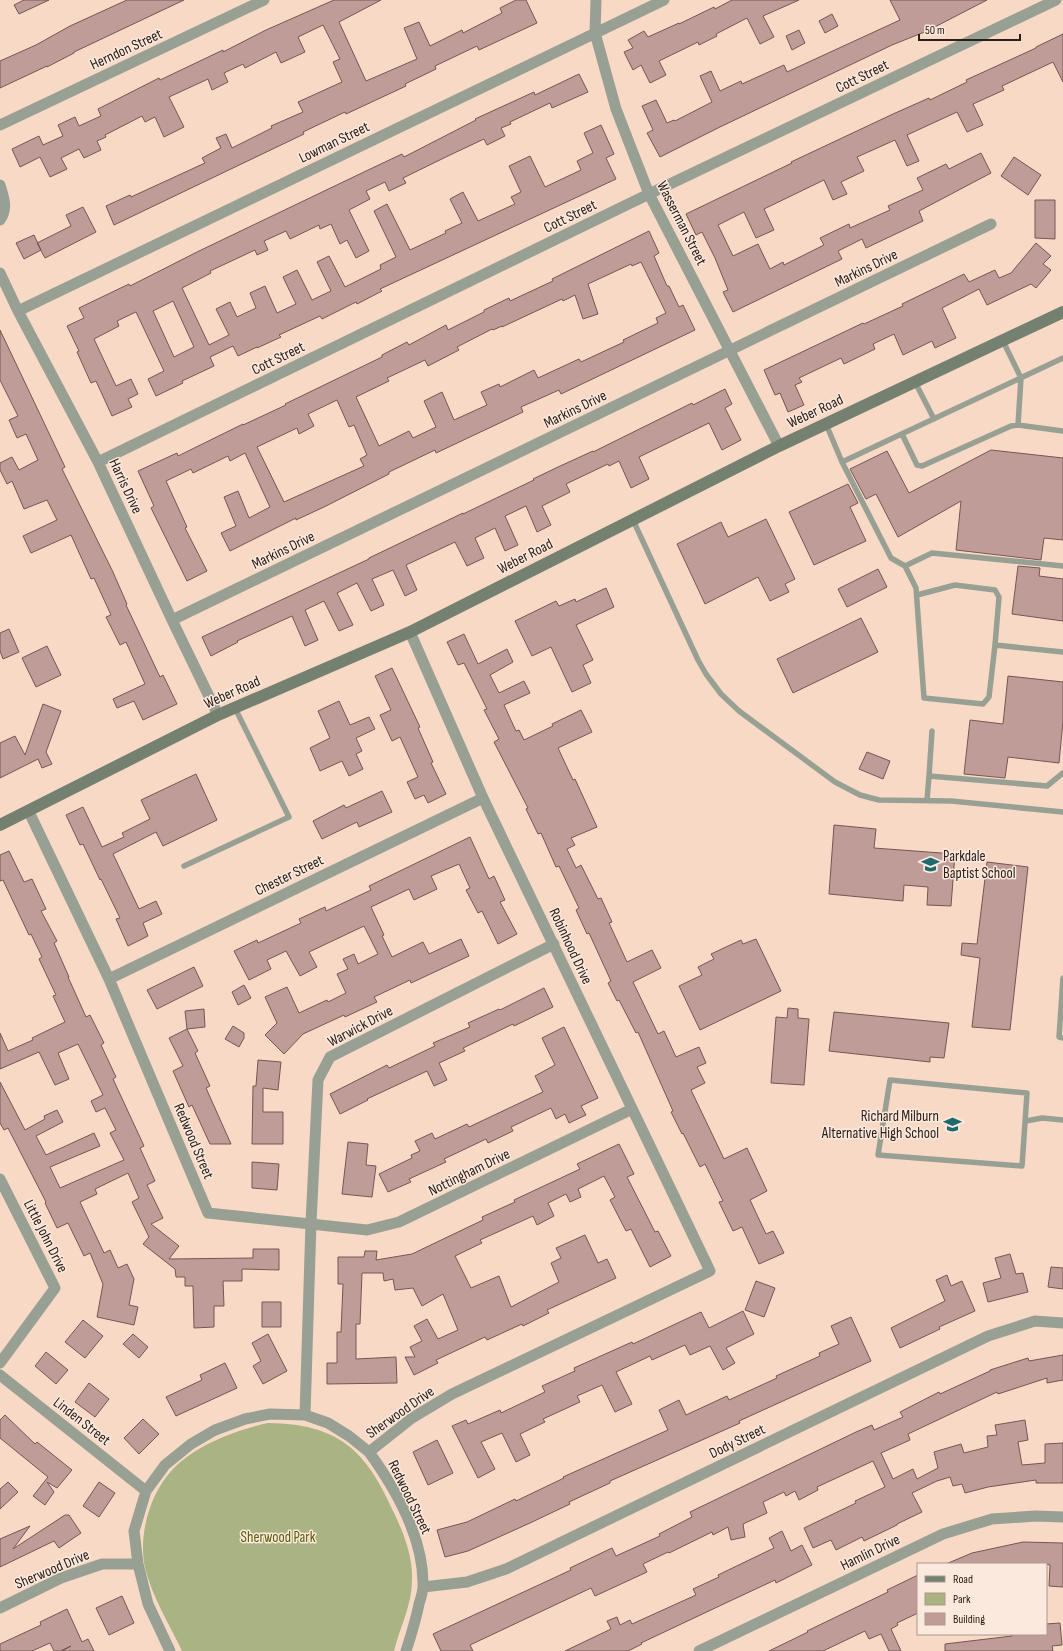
<svg xmlns="http://www.w3.org/2000/svg" width="1063" height="1651" viewBox="0 0 1063 1651" font-family="'Sofia Sans Condensed',sans-serif">
  <style>
    .green { fill: #aab382 }
    .building { fill: #c09c98; stroke: #765652; fill-rule: evenodd }
    .lines { fill: none; stroke-linecap: round; stroke-linejoin: round }
    .lane { stroke: #98a094; stroke-width: 5.5 }
    .street { stroke: #98a094; stroke-width: 11 }
    .secondary { stroke: #758170; stroke-width: 12 }
    .labels { text-anchor: middle; stroke-width: 3; stroke-linejoin: round; paint-order: stroke }
    .street-label { font-size: 15px; fill: #2b2019; stroke: #fce9dd }
    .poi-label { font-size: 15px; fill: #2b2019; stroke: #fce9dd; text-anchor: start }
    .park-label { font-size: 15px; fill: #545e06; stroke: #fce9dd }
  </style>
  <rect width="100%" height="100%" fill="#f8d9c6"/>
  <path class="green" d="M268,1423C339,1424 366,1450 394,1513C404,1534 413,1557 412,1580C412,1605 400,1627 394,1651H182C169,1624 152,1596 145,1568C138,1534 150,1493 173,1469C196,1445 236,1430 268,1423Z"/>
  <path class="building" d="M24,0H49L19,14L14,5Z
    M127,0H184L74,52V53L47,67V66L0,88V61L36,45L70,26Z
    M334,0H381L339,22L366,81L417,59L404,28L419,22L430,46L462,30L463,33L502,13L500,8L516,0H526L537,23L479,50L477,46L435,66L436,69L405,84L406,86L346,114L345,112L303,132L304,134L114,225L106,206L130,195L131,197L205,163L202,158L221,148L216,138L226,134L232,148L272,128L271,126L303,112L298,102L342,82L333,62L340,59L323,25L298,37L305,52L281,63L276,52L245,68L243,64L224,73L228,82L212,90L208,79L169,97L184,127L164,137L155,117L145,122L142,116L105,135L106,137L97,141L101,150L84,158L79,149L61,158L67,169L50,177L40,157L20,167L12,149L39,136L43,145L63,136L58,125L75,117L79,126L101,116L98,109L159,78L160,80L223,50V52L266,30Z
    M732,0H799L763,16L774,37L760,44L747,18L716,34L717,36L699,45L698,42L659,61L666,75L650,83L641,65L633,70L624,52L633,48L628,40L644,31L648,37L679,23V24L714,7L715,9Z
    M890,0H987L927,31L892,45L720,127L660,157L647,133L653,130L642,106L656,100L667,123L674,120L675,121L712,102L700,76L711,71L720,91L741,81L742,84L784,65L787,72L900,20Z
    M832,14L838,26L825,33L819,21Z
    M799,30L805,43L792,50L786,36Z
    M1063,34V82L1053,62L1002,86L1004,90L973,104L983,125L967,132L957,112L907,135L919,161L907,166L895,140L857,157L864,171L841,182L847,194L833,200L824,180L795,194L764,209L774,230L756,238L744,212L718,225L733,256L758,244L770,269L783,262L784,265L824,245L820,238L849,224L850,228L890,210L888,206L923,190L917,178L946,164L949,169L981,153L991,173L919,211L923,221L866,248L862,239L838,251L842,259L733,312L723,292L728,290L715,258L702,232L696,235L686,214L792,163L791,162L893,114L929,98L930,100L967,82L966,80L1036,48V47Z
    M579,74L588,92L552,108L550,103L510,122L511,124L501,128L505,136L487,145L484,139L450,155L403,178L406,183L389,191L385,182L366,191L370,199L349,210L369,251L356,258L347,240L340,244L331,224L320,229L319,225L290,239L286,231L264,241L268,250L257,255L255,250L210,271L211,273L182,288L209,345L229,335L216,309L230,302L237,317L256,308L250,293L265,286L277,313L296,304L283,277L297,270L312,300L331,291L317,262L329,256L345,287L381,269L380,265L396,257L374,211L387,204L410,250L446,233L445,231L462,223L450,199L463,192L478,221L515,204L511,197L521,192L509,166L530,156L545,187L581,170L577,161L593,153L584,133L601,125L614,154L606,158L616,179L380,289L382,291L357,304L356,302L322,319L320,316L279,335L281,337L257,348V347L238,356L233,346L210,357L214,366L182,381L183,383L156,396L148,379L164,371L136,312L117,321L119,326L94,339L116,386L131,379L138,394L128,399L132,407L112,416L96,381L91,383L77,352L79,351L67,326L84,318L79,308L129,284L130,286L199,251L366,171L402,154L404,157L476,120L475,119L534,92L535,95ZM173,301L194,347L174,357L153,311Z
    M1014,157L1041,175L1028,195L1001,176Z
    M1035,200H1055V239L1035,238Z
    M83,207L96,232L45,258L37,243L71,226L66,215Z
    M649,231L659,253L654,256L667,286H669L679,307L683,305L695,330L561,394L559,390L521,407L523,412L436,453L435,450L389,472V474L324,507L296,520V518L230,551L221,533L236,526L224,497L238,491L249,518L270,507L245,453L230,461L228,456L193,473L191,469L166,481L187,527L185,528L207,571L187,581L151,508L154,506L138,471L177,453L178,456L243,424V425L286,405L285,404L382,357V355L407,342L409,345L446,325L448,330L484,312V310L509,298L510,301L553,281L552,279ZM641,262L666,313L656,318L658,323L623,340L624,342L581,362L579,359L538,378L534,370L500,387L499,384L481,392L487,405L454,420L442,392L424,401L436,427L413,438L409,431L379,446L356,397L389,381L387,378L425,360L428,366L459,350L457,347L492,329L493,330L502,326V327L562,299L563,301L575,295L583,319L598,314L588,284L631,264L632,266ZM337,400L349,427L354,425L367,455L360,459L364,466L284,502L257,447L297,428L299,434L314,426L308,414Z
    M34,235L41,250L24,259L16,243Z
    M1036,243L1051,256L1043,264L1051,270L1036,288L1031,284L987,305L979,289L942,308L956,338L935,348L932,341L903,355L894,334L873,344L875,349L844,364L841,358L799,378L802,382L795,385L804,405L788,412L780,393L775,395L764,370L863,323L864,324L903,306L902,304L964,274L969,282L995,270L999,278L1011,273Z
    M0,330L65,467L62,469L112,570L127,604L126,605L160,677L163,675L177,704L143,720L134,701L117,708L113,699L145,684L126,642L120,645L106,617L111,615L94,578L91,579L71,535L31,553L23,536L57,520L47,500L24,509L12,481L7,484L0,470V463L12,457L19,470L38,460L26,434L17,438L9,420L18,416L0,380Z
    M725,389L732,404L725,408L741,440L722,450L709,423L639,457L649,479L631,488L619,461L609,466L608,464L566,484L570,492L542,506L551,525L537,532L526,506L505,516L518,545L505,551L495,528L475,538L484,558L467,566L455,542L406,565L417,590L405,596L393,570L372,579L384,605L371,611L357,583L337,593L353,625L339,631L324,601L305,610L318,640L305,646L292,616L237,641L238,642L211,656L202,637L369,559V558L463,513V514L534,480L533,479L558,467L593,451V452L692,403L693,405Z
    M991,450L1063,458V540L1044,538L1041,560L956,550L961,501L898,537L876,494L866,499L850,469L887,451L909,493Z
    M848,484L858,503L850,507L866,541L814,565L789,512Z
    M766,519L795,579L785,584L789,592L770,601L758,577L705,604L677,544L721,522L728,537Z
    M1018,566L1040,568L1039,576L1063,579V621L1012,614Z
    M878,569L887,587L847,607L838,589Z
    M606,588L614,607L576,625L593,660L583,665L591,683L572,692L551,647L532,656L515,621L556,601L559,606L575,599L576,602Z
    M861,618L878,652L793,693L777,659Z
    M9,629L19,652L3,659L0,651V633Z
    M464,634L478,664L507,649L513,662L490,675L499,693L524,681L530,693L504,705L516,731L519,730L524,740L553,726L552,724L581,710L592,732L558,748L573,780L575,779L597,827L571,838L575,845L567,849L576,868L581,865L598,899L601,898L612,922L609,923L627,962L652,950L661,968L633,982L658,1034L664,1031L676,1057L699,1047L706,1063L697,1067L705,1083L691,1090L724,1159L747,1148L767,1191L750,1200L766,1234L773,1231L784,1253L759,1264L742,1227L733,1231L719,1202L723,1201L705,1164L700,1167L683,1133L682,1134L671,1112L673,1111L638,1032L636,1033L619,1000L617,1001L608,983L611,981L589,933L587,934L576,910L579,908L559,866L556,867L541,833L538,834L526,809L528,808L494,742L499,739L484,710L487,709L464,663L458,665L447,642Z
    M47,646L61,675L36,687L22,658Z
    M392,668L420,727L418,728L433,762L431,763L446,794L428,803L424,795L415,799L407,782L418,777L400,737L392,741L380,715L391,710L375,676Z
    M1008,676L1063,682V721L1059,763L1008,757L1005,778L964,774L970,720L1003,724Z
    M339,701L350,725L369,717L375,729L356,738L362,751L356,754L363,769L349,776L342,761L320,771L310,748L330,738L318,711Z
    M43,704L61,711L46,752L52,764L42,768L38,759L0,778V743L15,736L25,755Z
    M867,752L890,761L883,779L859,769Z
    M196,774L217,820L163,846L156,832L113,854L139,909L156,901L162,914L143,923L148,936L128,946L116,919L120,918L101,879L100,880L83,844L80,845L66,815L83,807L102,847L124,837L122,833L150,819L141,800Z
    M382,791L392,812L359,827L357,822L322,839L313,821L344,805L346,808Z
    M834,825L876,829L874,848L955,854L951,906L927,905L928,887L904,885L903,901L829,894Z
    M470,837L489,879L494,876L505,900L500,902L517,934L498,944L482,911L478,913L466,890L470,888L459,864L431,876L437,889L414,900L409,889L371,907L384,935L382,936L392,957L423,942L429,954L461,939L469,956L411,983L410,980L374,997L377,1002L345,1017L344,1015L303,1034L284,1054L265,1035L277,1023L265,997L287,987L299,1013L327,1000L328,1002L346,993L337,974L348,969L343,959L354,954L358,964L378,954L364,926L309,952L317,967L300,976L286,951L267,960L271,969L249,980L234,951L257,940L258,943L301,923L299,919L325,907L326,911L371,890L369,886Z
    M9,851L24,882L32,879L46,909L41,911L57,941L54,943L69,977H68L86,1017L90,1015L104,1043L101,1045L116,1077L113,1079L144,1146L140,1148L155,1181L147,1185L163,1218L151,1224L179,1246L169,1259L253,1258V1249H279V1270L242,1269V1281H223L224,1306H214V1327L194,1328L193,1286H185V1277H176L175,1269L143,1244L149,1237L132,1202L139,1198L128,1173L95,1189L97,1194L80,1202L104,1253L110,1250L118,1268L127,1264L134,1279L129,1305L138,1307L134,1325L97,1317L103,1284L90,1253L84,1256L68,1223L57,1228L45,1203L46,1202L8,1128L4,1130L0,1123V1082L25,1130L45,1119L44,1116L57,1110L63,1122L36,1136L46,1155L94,1133L100,1146L50,1167L60,1188L124,1160L110,1133L116,1130L105,1108L96,1112L91,1101L103,1095L78,1044L58,1053L69,1079L55,1085L39,1052L0,1069V1033L8,1051L33,1040L32,1038L65,1022L53,996L56,995L39,959L42,957L31,934L29,935L3,880L0,881V855Z
    M987,862L1028,867L1010,1030L972,1027L980,958L961,955L962,943L977,944Z
    M756,939L781,991L700,1030L679,986L702,975L698,967L714,959L711,954L741,940L743,944Z
    M194,967L203,986L157,1009L147,990Z
    M244,985L251,998L238,1005L232,992Z
    M544,988L553,1007L514,1026L513,1024L463,1048L465,1051L439,1063L447,1080L434,1086L427,1071L367,1099L368,1100L340,1114L330,1094L387,1065L389,1068L435,1046L433,1043L470,1027L468,1023L499,1009L500,1010Z
    M788,1008L798,1009V1018L809,1019L804,1085L771,1083L776,1017L787,1018Z
    M204,1009L205,1027L187,1029L185,1011Z
    M834,1012L949,1023L944,1058L930,1057V1062L829,1051Z
    M233,1026L244,1033V1038L239,1047L225,1039Z
    M564,1027L598,1098L581,1106L586,1115L569,1123L565,1114L556,1119L551,1108L511,1127L513,1131L488,1143L486,1139L444,1159L446,1162L409,1179L411,1182L388,1192L379,1174L412,1158L411,1155L420,1151L415,1141L432,1133L435,1139L467,1124L469,1127L543,1092L535,1076L555,1065L542,1038Z
    M187,1029L198,1051L195,1053L210,1086L206,1088L231,1144H210L192,1105L189,1107L173,1071L183,1066L169,1038Z
    M258,1060L281,1062L278,1090L263,1088V1112H283V1144H252L253,1086H256Z
    M348,1142L368,1144L366,1165L376,1166L372,1197L342,1194Z
    M619,1144L634,1174L627,1177L655,1232L658,1231L671,1256L650,1267L631,1229L626,1231L610,1200L615,1197L604,1176L578,1189L581,1197L570,1202L566,1194L548,1203L554,1216L537,1225L533,1216L480,1240L482,1243L455,1256L471,1288L499,1276L511,1307L559,1282L551,1263L561,1258L556,1248L585,1235L598,1263L607,1259L616,1278L547,1310L549,1313L523,1326L522,1324L487,1340L485,1337L436,1360L438,1363L414,1375L405,1357H415L410,1347L422,1341L414,1326L427,1319L438,1339L458,1330L443,1294L422,1306L413,1288L395,1290L393,1279L384,1281L383,1273H362L360,1324H356V1359L396,1357L397,1383L327,1384V1363H337V1332H341L343,1284H338V1257H364L365,1251H377L376,1260L412,1254L483,1220L482,1217L515,1202L514,1200L580,1169L577,1164Z
    M252,1162L279,1164L277,1190L252,1188Z
    M1010,1254L1016,1274L1023,1273L1028,1292L988,1302L983,1283L1001,1278L995,1258Z
    M1051,1267L1063,1268V1289L1048,1287Z
    M947,1275L951,1286L962,1281L975,1311L939,1327L940,1329L900,1348L891,1328L945,1301L936,1280Z
    M756,1281L775,1288L764,1317L745,1310Z
    M262,1302H281V1327H262Z
    M743,1311L754,1334L726,1348L735,1363L723,1370L710,1346L690,1355L685,1345L652,1360L650,1356L616,1372L632,1404L615,1412L602,1385L577,1396L580,1402L543,1419L545,1422L520,1434L530,1455L516,1462L502,1433L481,1442L495,1469L478,1478L452,1426L466,1420L468,1424L500,1410L501,1413L545,1392L542,1386L575,1371L574,1368L632,1342L633,1344L701,1312L709,1328Z
    M851,1317L871,1361L739,1421L740,1423L702,1440L610,1481V1483L569,1502L570,1504L530,1523L468,1551L445,1557L437,1530L467,1522L515,1499L516,1501L564,1478L563,1477L668,1430L659,1410L679,1400L686,1415L727,1396L729,1400L777,1378L776,1376L820,1356L819,1353L839,1344L831,1326Z
    M83,1320L103,1336L85,1358L65,1342Z
    M133,1334L148,1347L139,1358L123,1344Z
    M268,1334L287,1371L263,1384L253,1366L261,1361L252,1343Z
    M46,1352L68,1370L56,1384L35,1366Z
    M1063,1355V1380L1047,1383V1378L998,1394L997,1392L908,1434L910,1440L881,1453L893,1479L913,1469L917,1479L938,1468L934,1452L961,1444L964,1453L988,1447L987,1436L997,1435L995,1425L1025,1420L1028,1440L1018,1442L1022,1465L1045,1463V1444L1063,1443V1483H1036V1480L988,1487L965,1493L962,1484L953,1486L950,1477L937,1481L912,1493L922,1512L897,1524V1525L864,1541L862,1537L836,1550L831,1540L813,1548L804,1528L856,1503L855,1501L885,1487L873,1461L817,1487L818,1490L799,1500L795,1491L786,1496L784,1492L763,1502L767,1513L743,1524L745,1537L731,1540L728,1527L713,1535L712,1532L669,1553L668,1552L643,1564L647,1572L595,1596L591,1588L470,1645L473,1651H441L433,1634L571,1570L570,1568L612,1548L616,1556L660,1536L659,1534L692,1517L690,1512L856,1432L872,1425L874,1430L903,1417L900,1412L939,1392L940,1394L990,1371V1370L1028,1358L1029,1361Z
    M225,1363L237,1388L176,1416L166,1397L202,1380L200,1375Z
    M89,1383L109,1399L95,1417L75,1402Z
    M5,1415L35,1444L37,1442L72,1470L57,1488L47,1482L54,1492L45,1505L33,1496L48,1477L0,1438V1420Z
    M143,1419L159,1434L139,1454L124,1438Z
    M437,1440L453,1473L428,1485L413,1452Z
    M8,1482L18,1492L0,1509V1489Z
    M99,1482L115,1493L99,1517L83,1506Z
    M65,1515H69L81,1533L59,1548L54,1541L0,1567V1539L30,1526L13,1549Z
    M782,1531L791,1551L802,1545L812,1565L776,1583L775,1580L730,1601L641,1643L642,1644L628,1651H565L611,1629L607,1621L617,1617L620,1625L630,1620L632,1624L696,1595L693,1589L719,1577L718,1575L774,1548L769,1538Z
    M1023,1542L1063,1543V1587L1049,1586L1050,1565L1046,1564H946L972,1553Z
    M918,1575V1613L897,1623L898,1625L891,1629L901,1651H889L881,1634L869,1639L865,1631L823,1651H769L808,1632L807,1631L888,1592L887,1590Z
    M122,1596L134,1623L109,1635L96,1608Z
    M67,1609L82,1642L88,1639L94,1651H62L71,1646L60,1651H54L50,1643L32,1651H0V1644L41,1625L40,1622Z
    M1060,1623L1062,1645L1052,1646L1053,1651H945V1644L1012,1636V1634H1046V1624Z"/>
  <g class="lines">
    <path class="lane" d="M1003,341L1021,378L1018,425
      M915,382L934,419
      M826,424L842,462L891,558L905,566L932,553L1063,566
      M902,434L917,465L922,466L1011,426L1018,425L1063,431
      M842,462L1063,358
      M633,520L698,660L706,674L721,694L739,711L835,782L860,795L879,800L951,801L1063,812
      M905,566L916,588L924,698L983,704L989,697L995,645
      M917,595L955,585L995,590L999,597L995,645L1063,652
      M932,731L929,776L1047,786L1063,773
      M927,800L929,776
      M184,866L289,817L235,708
      M1063,978L1059,1037L1063,1038
      M890,1080L1027,1093L1022,1166L878,1155Z
      M1026,1121L1042,1118L1063,1120"/>
    <path class="street" d="M596,0L595,33L616,109L649,194L779,446
      M0,125L264,0
      M0,185C4,198 8,209 0,220
      M0,273L18,311L98,462L172,620L218,715
      M18,311L664,0
      M98,462L649,194L1056,0
      M172,620L991,224
      M29,812L109,979L208,1213L367,1230L399,1222L632,1109
      M109,979L483,798
      M0,1179L55,1288L0,1363
      M0,1375L146,1491
      M305,1415L311,1223L318,1080L330,1057L554,944
      M369,1452C395,1488 424,1539 423,1586C423,1592 421,1598 419,1604C416,1620 411,1635 406,1651
      M138,1564L148,1604L170,1651
      M423,1587L467,1582L506,1569L988,1336L1035,1321L1063,1323
      M0,1608L61,1578L102,1564H138L134,1531L146,1491L165,1465L191,1444L215,1430L245,1419L270,1414L305,1415L328,1423L349,1436L369,1452L412,1418L452,1394L710,1271L483,798L410,632
      M699,1651L943,1534L992,1519L1036,1516L1063,1517"/>
    <path class="secondary" d="M0,825L218,715L410,632L779,446L1063,312"/>
  </g>
  <defs>
    <symbol id="school-bare" viewBox="-9 -9 18 18"><path d="M0-5L7-2L0 1L-7-2ZM-4 1L0 2.5L4 1V4Q0 6-4 4Z" fill="#1e6a6e" stroke="#fce9dd" stroke-width="2.5" paint-order="stroke"/></symbol>
  </defs>
  <g fill-rule="evenodd">
    <use href="#school-bare" x="918" y="852" width="25" height="25"/>
    <use href="#school-bare" x="940" y="1112" width="25" height="25"/>
  </g>
  <g class="labels">
    <g class="street-label">
      <text transform="translate(126 49) rotate(-25)" y="5">Herndon Street</text>
      <text transform="translate(862 76) rotate(-26)" y="5">Cott Street</text>
      <text transform="translate(334 142) rotate(-26)" y="5">Lowman Street</text>
      <text transform="translate(570 216) rotate(-26)" y="5">Cott Street</text>
      <text transform="translate(682 223) rotate(63)" y="5">Wasserman Street</text>
      <text transform="translate(866 268) rotate(-26)" y="5">Markins Drive</text>
      <text transform="translate(278 358) rotate(-26)" y="5">Cott Street</text>
      <text transform="translate(575 409) rotate(-26)" y="5">Markins Drive</text>
      <text transform="translate(815 411) rotate(-25)" y="5">Weber Road</text>
      <text transform="translate(126 486) rotate(65)" y="5">Harris Drive</text>
      <text transform="translate(283 550) rotate(-26)" y="5">Markins Drive</text>
      <text transform="translate(525 556) rotate(-27)" y="5">Weber Road</text>
      <text transform="translate(232 692) rotate(-24)" y="5">Weber Road</text>
      <text transform="translate(289 875) rotate(-26)" y="5">Chester Street</text>
      <text transform="translate(571 946) rotate(65)" y="5">Robinhood Drive</text>
      <text transform="translate(360 1026) rotate(-28)" y="5">Warwick Drive</text>
      <text transform="translate(194 1141) rotate(67)" y="5">Redwood Street</text>
      <text transform="translate(469 1172) rotate(-26)" y="5">Nottingham Drive</text>
      <text transform="translate(46 1236) rotate(63)" y="5">Little John Drive</text>
      <text transform="translate(400 1412) rotate(-35)" y="5">Sherwood Drive</text>
      <text transform="translate(82 1421) rotate(38)" y="5">Linden Street</text>
      <text transform="translate(737 1441) rotate(-26)" y="5">Dody Street</text>
      <text transform="translate(410 1497) rotate(64)" y="5">Redwood Street</text>
      <text transform="translate(870 1552) rotate(-26)" y="5">Hamlin Drive</text>
      <text transform="translate(52 1569) rotate(-23)" y="5">Sherwood Drive</text>
    </g>
    <g class="poi-label">
      <text x="943" y="861">Parkdale<tspan x="943" dy="17">Baptist School</tspan></text>
      <text x="939" y="1121" text-anchor="end">Richard Milburn<tspan x="939" dy="17">Alternative High School</tspan></text>
    </g>
    <g class="park-label">
      <text x="278" y="1542">Sherwood Park</text>
    </g>
  </g>
  <rect x="917" y="1563" width="130" height="72" fill="#fce9dd" stroke="#a8998f"/>
  <rect x="925" y="1576" width="20" height="6" fill="#758170" stroke="#a8998f"/>
  <text x="953" y="1583" font-size="12" fill="#2b2019">Road</text>
  <rect x="925" y="1593" width="20" height="12" fill="#aab382" stroke="#a8998f"/>
  <text x="953" y="1603" font-size="12" fill="#2b2019">Park</text>
  <rect x="925" y="1613" width="20" height="12" fill="#c09c98" stroke="#a8998f"/>
  <text x="953" y="1623" font-size="12" fill="#2b2019">Building</text>
  <path d="M919 34v6h101v-6" fill="none" stroke="#2b2019" stroke-width="2"/>
  <text x="925" y="34" font-size="12" fill="#2b2019" stroke="#fce9dd" stroke-width="3" paint-order="stroke">50 m</text>
</svg>
